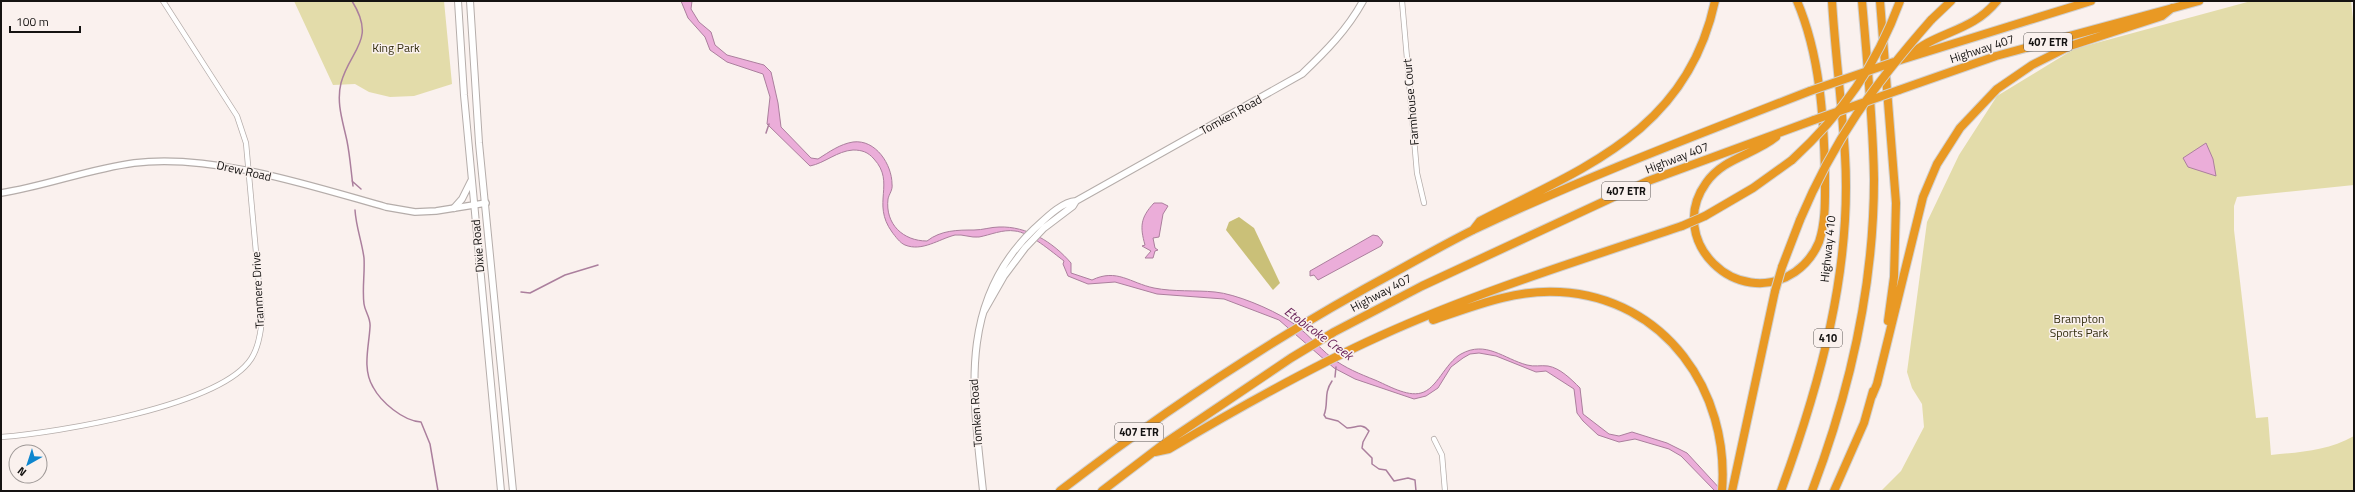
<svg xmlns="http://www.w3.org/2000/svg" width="2355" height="492" viewBox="0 0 2355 492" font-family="'Titillium Web',sans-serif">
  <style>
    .green { fill: #e3dcaa }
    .forest { fill: #cac078 }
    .water { fill: #ebadd9; stroke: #ab7f9d }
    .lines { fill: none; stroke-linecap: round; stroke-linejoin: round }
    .stream { stroke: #ab7f9d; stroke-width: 1.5 }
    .minor-casing { stroke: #b5adaa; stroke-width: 6 }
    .tertiary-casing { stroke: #b5adaa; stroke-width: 8 }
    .secondary-casing { stroke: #b5adaa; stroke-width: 8 }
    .motorway-casing { stroke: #d0d0d0; stroke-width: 10 }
    .minor { stroke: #fff; stroke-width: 4.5 }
    .tertiary { stroke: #fff; stroke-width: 5.5 }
    .secondary { stroke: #fff; stroke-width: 6 }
    .motorway { stroke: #e99924; stroke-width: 8 }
    .motorway-bridge-casing { stroke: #d0d0d0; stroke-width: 10; stroke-linecap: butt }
    .motorway-bridge { stroke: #e99924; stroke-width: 8 }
    .labels { text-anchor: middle; stroke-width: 3; stroke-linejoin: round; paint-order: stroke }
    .shield { fill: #faf1ee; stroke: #5a5654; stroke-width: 1 }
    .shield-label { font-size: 11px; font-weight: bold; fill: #151312 }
    .park-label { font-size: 12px; fill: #332e0e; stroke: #faf1ee }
    .street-label { font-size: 12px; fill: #151312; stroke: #faf1ee }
    .water-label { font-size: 13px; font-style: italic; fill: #6a235a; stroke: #faf1ee }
  </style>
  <rect width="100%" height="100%" fill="#faf1ee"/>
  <path class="green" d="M294,1H444L452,84L414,96L390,97L369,92L355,84L333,85Z
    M2251,1H2351L2354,28V185L2237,197L2234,206V230L2256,418L2268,417L2271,455C2301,452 2327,451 2354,436V491H1881L1901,471L1924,427L1922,404L1912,388L1907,372L1927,222L1959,155L1997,96L2074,49Z"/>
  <path class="forest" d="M1239,217L1254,228L1280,283L1273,290L1226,230L1229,222Z"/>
  <path class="water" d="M681,1H692L691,9L699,22L711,32L715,45L727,55L764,65L771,72L778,103L781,127L811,158L818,159C829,152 840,144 853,142C876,139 892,165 892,184C893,190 889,194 888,199C885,224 903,241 927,241C941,230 958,230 974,230C983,230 991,227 999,227C1027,226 1053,242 1071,263V273L1092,280C1117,268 1130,283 1154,288C1174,292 1195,290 1215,292C1236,294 1271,309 1288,320C1305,330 1317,346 1332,358C1345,368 1360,374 1375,380C1387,385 1407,397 1421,393C1437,389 1445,363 1461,354C1486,340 1504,359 1527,365C1534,367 1541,365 1548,366C1560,368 1571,379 1580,388L1583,414L1609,434L1619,436L1632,432L1667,443L1687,453L1722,491H1715L1681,456L1669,449L1635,439L1619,442L1598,435L1583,421L1577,413L1574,389L1546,371L1536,372L1496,356L1479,353L1470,354L1463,358L1451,367L1438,388L1426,396L1414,399L1355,379L1334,368L1279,320L1224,299L1157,294L1115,282L1088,284L1068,276L1063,264L1064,261C1052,252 1029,232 1015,231C1003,229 990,235 979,237C971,238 963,234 955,235C939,239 922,252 905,245C900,243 895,236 892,232C871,203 896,183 874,159C868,152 862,150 853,150C837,151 825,163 810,166L767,124L770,97L763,74L727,62L710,50L705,37L688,18Z
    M2206,143L2213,159L2216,176L2188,167L2183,158Z
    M1154,203H1162L1168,206L1163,214L1159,237L1153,238L1155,248L1158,250L1155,251L1153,258H1145L1151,251L1142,246L1145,245C1140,227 1140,218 1154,203Z
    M1373,235L1378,236L1383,242L1381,246L1318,280L1314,275L1310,276V271Z"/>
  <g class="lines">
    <path class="stream" d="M352,1C377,41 350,49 341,83C336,103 343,122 347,141C350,156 351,171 353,186
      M766,133L769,124
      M352,181L361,189
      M355,210C356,227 362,242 364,258C365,273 362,289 364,304C365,312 371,318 370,327C369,346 362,369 373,387C381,402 403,421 421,422L430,444L438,491
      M521,292L530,293L565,275L598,265
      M1335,377L1336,367
      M1332,381C1323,394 1329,403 1324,415L1326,418L1338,421L1347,428C1356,428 1362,422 1369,431L1363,442L1362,448L1372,458V464L1379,469L1386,470L1394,481L1408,478L1415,480L1416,491"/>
    <defs>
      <path id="minor" d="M1402,1L1417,173L1424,203
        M1,437C56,433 220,406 251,359C259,347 261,331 262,318L246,143L237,116L163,1
        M1434,439L1442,455L1445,491"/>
      <path id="tertiary" d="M1,193C46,186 89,169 134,163C212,153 311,186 386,207L415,212L436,211L486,203"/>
      <path id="secondary" d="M458,1L464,95L501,491
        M470,1L479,143L513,491
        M454,208L462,199L471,181
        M984,311L1004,276L1025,248L1044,228L1073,206L1076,201L1302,74C1326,51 1347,30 1363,1
        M983,491C973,396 957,302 1034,229C1045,219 1061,202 1076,201"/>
      <path id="motorway" d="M1880,1L1896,203L1894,277L1888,321
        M1931,20L1951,1
        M1909,56C1936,31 1971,33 1997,1
        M1894,62L2091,1
        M1899,90L1996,56L2199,1
        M1776,137C1754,155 1723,158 1706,183C1665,240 1737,311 1795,272C1805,265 1814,254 1819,242C1826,221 1825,198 1825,176C1824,118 1820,55 1797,1
        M1705,216L1753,188L1792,160
        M1473,230L1480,221C1585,167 1687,131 1715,1
        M1782,267L1800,220
        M1433,320C1474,306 1516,289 1560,292C1665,298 1730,391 1722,491
        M1872,396L1877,384L1923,197L1937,164L1960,128L1997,89L2032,65L2070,46L2162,16L2172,8
        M1155,452L1169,449C1238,408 1307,369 1380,336C1477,292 1581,260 1682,226
        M1060,491C1167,408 1278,335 1397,271C1422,257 1447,243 1473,230C1583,178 1697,135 1810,91
        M1102,491L1165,443L1291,358L1334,332L1422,286L1648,181L1814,120
        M1732,491L1775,291
        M1781,491C1820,384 1852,270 1845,155C1842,103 1835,52 1832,1
        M1812,491C1850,391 1874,287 1874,179C1873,119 1867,60 1862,1
        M1834,491L1864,423L1873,391"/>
    </defs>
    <use href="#minor" class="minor-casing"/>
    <use href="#tertiary" class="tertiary-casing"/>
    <use href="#secondary" class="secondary-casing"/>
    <use href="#motorway" class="motorway-casing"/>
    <use href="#minor" class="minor"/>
    <use href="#tertiary" class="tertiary"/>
    <use href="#secondary" class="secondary"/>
    <use href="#motorway" class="motorway"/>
    <defs>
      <path id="motorway-bridge" d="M1810,91L1894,62
        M1814,120L1899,90
        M1792,160C1843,113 1876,66 1900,1
        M1800,220C1834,139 1874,85 1931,20
        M1682,226L1705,216
        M1775,291L1782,267"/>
    </defs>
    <use href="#motorway-bridge" class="motorway-bridge-casing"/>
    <use href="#motorway-bridge" class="motorway-bridge"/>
  </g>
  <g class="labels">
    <g class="shield">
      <rect x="2024" y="33" width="48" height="18" rx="3"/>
      <rect x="1602" y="182" width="48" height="18" rx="3"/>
      <rect x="1814" y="329" width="28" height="18" rx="3"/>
      <rect x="1115" y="423" width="48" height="18" rx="3"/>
    </g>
    <g class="shield-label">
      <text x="2048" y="46">407 ETR</text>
      <text x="1626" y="195">407 ETR</text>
      <text x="1828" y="342">410</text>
      <text x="1139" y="436">407 ETR</text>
    </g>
    <g class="park-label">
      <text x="396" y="52">King Park</text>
      <text x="2079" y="323">Brampton<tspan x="2079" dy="14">Sports Park</tspan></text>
    </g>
    <g class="street-label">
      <text transform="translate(1982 49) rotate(-18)" y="4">Highway 407</text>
      <text transform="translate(1411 102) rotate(-95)" y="4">Farmhouse Court</text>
      <text transform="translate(1231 115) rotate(-29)" y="4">Tomken Road</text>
      <text transform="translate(1677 158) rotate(-21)" y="4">Highway 407</text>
      <text transform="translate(244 171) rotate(13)" y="4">Drew Road</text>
      <text transform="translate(478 246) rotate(-95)" y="4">Dixie Road</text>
      <text transform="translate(1828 249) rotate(-84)" y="4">Highway 410</text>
      <text transform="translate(258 290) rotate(-93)" y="4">Tranmere Drive</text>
      <text transform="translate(1381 293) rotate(-28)" y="4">Highway 407</text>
      <text transform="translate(976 413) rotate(-94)" y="4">Tomken Road</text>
    </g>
    <g class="water-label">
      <text transform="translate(1319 333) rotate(36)" y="5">Etobicoke Creek</text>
    </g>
  </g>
  <rect width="2355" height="492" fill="none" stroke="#151312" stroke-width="4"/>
  <g transform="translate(28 464) rotate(219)"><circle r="19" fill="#faf1ee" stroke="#9e9896"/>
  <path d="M0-3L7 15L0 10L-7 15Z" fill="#0e86ce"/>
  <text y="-6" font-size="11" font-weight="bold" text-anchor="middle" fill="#151312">N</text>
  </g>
  <path d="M10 26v6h70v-6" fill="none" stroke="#151312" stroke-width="2"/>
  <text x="16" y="26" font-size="12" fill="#151312" stroke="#faf1ee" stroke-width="3" paint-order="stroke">100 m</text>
</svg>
